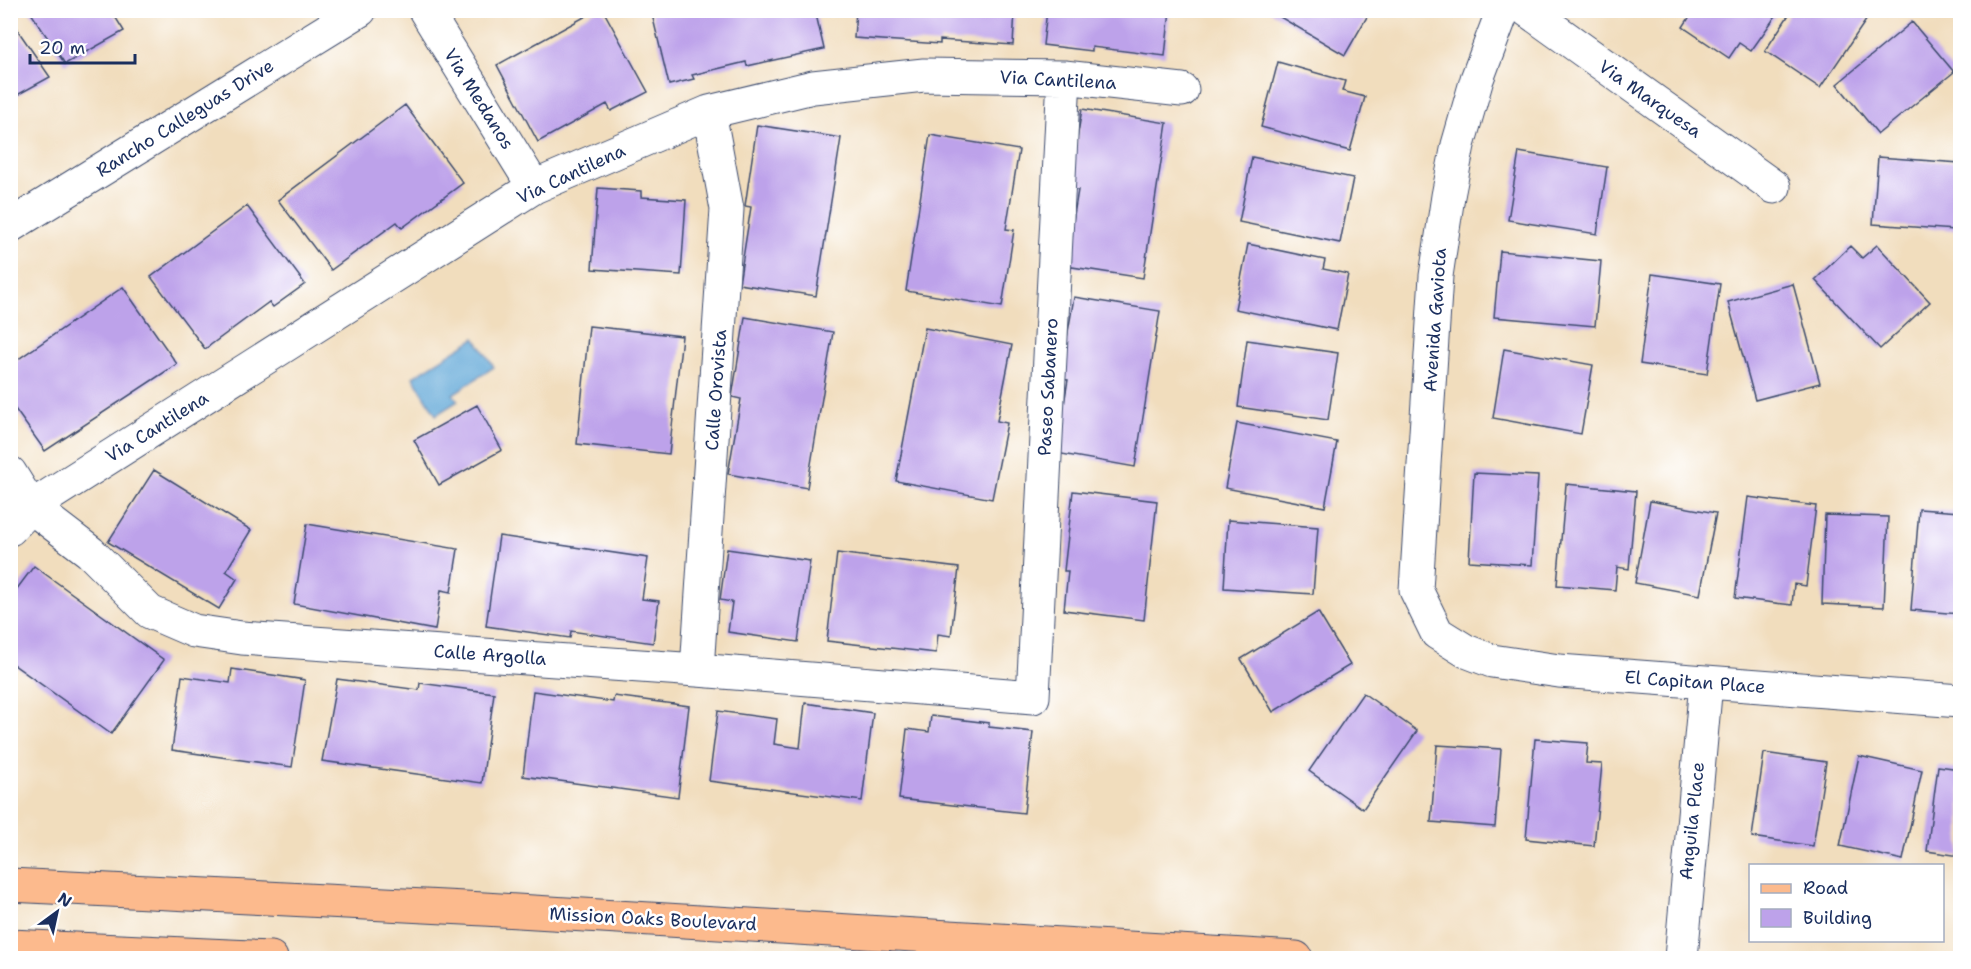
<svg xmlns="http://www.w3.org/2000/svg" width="1971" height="969" viewBox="0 0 1971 969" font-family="'Shantell Sans',sans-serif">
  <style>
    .water { fill: #61a7d7; stroke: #3e6b9a; stroke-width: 1.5 }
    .building { fill: #bda2ea }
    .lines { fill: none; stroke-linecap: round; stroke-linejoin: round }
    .minor-casing { stroke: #3b496c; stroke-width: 35 }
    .major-casing { stroke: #3b496c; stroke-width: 35 }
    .minor { stroke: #fff; stroke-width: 33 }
    .major { stroke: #fcba8d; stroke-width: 33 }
    .labels { text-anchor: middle; stroke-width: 5; stroke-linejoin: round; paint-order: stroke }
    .street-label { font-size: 18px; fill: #1b2f5e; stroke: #fff }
  </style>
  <rect width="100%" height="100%" fill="#fff"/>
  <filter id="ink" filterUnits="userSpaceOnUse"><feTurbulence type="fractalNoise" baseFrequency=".0167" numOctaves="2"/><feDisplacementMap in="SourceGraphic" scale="12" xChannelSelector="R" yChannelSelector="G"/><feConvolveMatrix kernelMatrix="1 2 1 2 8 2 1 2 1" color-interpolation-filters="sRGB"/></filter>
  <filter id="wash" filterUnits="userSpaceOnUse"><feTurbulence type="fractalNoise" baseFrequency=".008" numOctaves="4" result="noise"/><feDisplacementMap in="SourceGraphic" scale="24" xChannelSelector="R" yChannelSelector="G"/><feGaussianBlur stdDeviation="1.35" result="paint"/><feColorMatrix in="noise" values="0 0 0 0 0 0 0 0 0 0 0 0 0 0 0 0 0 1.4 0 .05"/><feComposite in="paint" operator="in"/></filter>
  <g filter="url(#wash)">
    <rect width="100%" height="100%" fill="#f1ddbd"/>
    <path class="water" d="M475,338L494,367L453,394L458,401L436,415L413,377Z"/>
    <g id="blocks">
      <path class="building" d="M29,10H111L124,31L65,64Z
        M597,10H603L648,92L611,111L607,104L538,142L497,65Z
        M651,10H815L824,49L747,66L746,62L692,75L694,79L669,85Z
        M856,10H1015L1013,45L940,40V44L854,38Z
        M1047,10H1170L1165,56L1092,47V51L1043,45Z
        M1268,10H1371L1345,55Z
        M1694,10H1780L1751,51L1739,43L1729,58L1683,27Z
        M1792,10H1873L1820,88L1765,51Z
        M10,19L50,77L10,99Z
        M1912,22L1954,72L1878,134L1837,84Z
        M1278,62L1345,81L1342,91L1365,97L1350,151L1261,127Z
        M405,105L463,183L402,228L397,222L331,270L278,200Z
        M1082,109L1167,123L1143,278L1066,266L1078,190L1069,189Z
        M757,125L841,138L816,296L739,284L751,207L745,206Z
        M930,135L1019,150L1006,229L1014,230L1002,307L906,291Z
        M1519,152L1607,167L1597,234L1508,220Z
        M1252,157L1353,178L1340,243L1239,222Z
        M1878,157L1960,163L1955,230L1873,224Z
        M598,188L641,191V197L686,200L681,275L592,269Z
        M247,206L305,284L273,307L269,302L205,349L151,277Z
        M1248,244L1325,260L1323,269L1348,274L1337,330L1235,309Z
        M1877,245L1930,302L1880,349L1815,280L1850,246L1862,258Z
        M1500,251L1601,261L1595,326L1494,317Z
        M1652,274L1720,284L1707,374L1640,364Z
        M1793,284L1820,383L1755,400L1728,302Z
        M123,287L177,364L45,451L10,402V365Z
        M1074,297L1160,311L1135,467L1056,453L1068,380L1060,379Z
        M745,317L833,332L807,488L728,474L741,399L732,397Z
        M589,326L682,336L669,454L577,444Z
        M925,328L1012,345L997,421L1007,423L992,499L896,481Z
        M1247,340L1338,353L1328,420L1238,407Z
        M1504,349L1593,365L1581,434L1493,418Z
        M477,405L502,450L439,485L414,440Z
        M1237,423L1337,442L1325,507L1225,488Z
        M154,470L251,530L226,571L237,579L219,609L108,542Z
        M1474,473L1538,476L1532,565L1469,561Z
        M1566,484L1636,491L1629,569L1617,567L1615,590L1557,585Z
        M1073,491L1157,501L1144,620L1064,610L1068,571H1064Z
        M1748,497L1816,506L1806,586L1794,584L1792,605L1735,598Z
        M1650,501L1716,513L1700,595L1635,583Z
        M1919,509L1960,512V614L1911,610Z
        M1825,515L1888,517L1884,607L1822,604Z
        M1228,520L1318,527L1313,594L1224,588Z
        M307,524L458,549L451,592L441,590L435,630L294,604Z
        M499,536L648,558L642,599L659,601L653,643L571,631L570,638L486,626Z
        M727,549L810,561L798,642L728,632L732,602L720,600Z
        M837,553L959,568L951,636L938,634L936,653L827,641Z
        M34,566L164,660L111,734L10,662V598Z
        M1318,612L1350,665L1273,712L1241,659Z
        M232,669L305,680L292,767L172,750L182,676L230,683Z
        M337,679L419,690L420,683L494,693L482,783L322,761Z
        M533,691L613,702L614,696L689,706L678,797L523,776Z
        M1363,693L1417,731L1363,809L1309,771Z
        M805,703L873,713L862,801L709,781L718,711L777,719L774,744L800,748Z
        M931,716L989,723V727L1033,732L1024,813L899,799L907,729L929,732Z
        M1535,739L1588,743L1586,763L1602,764L1594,846L1526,839Z
        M1437,745L1501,749L1495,827L1431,822Z
        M1764,753L1826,762L1813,846L1752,837Z
        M1859,756L1922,770L1903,860L1840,846Z
        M1938,766L1960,769V856L1927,851Z"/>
    </g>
  </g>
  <g filter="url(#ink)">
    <use href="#blocks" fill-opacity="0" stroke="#3b496c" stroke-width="1.5"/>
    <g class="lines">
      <defs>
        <path id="minor" d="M425,10L534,187
          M1503,10L1477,79L1458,145L1448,196L1436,276L1416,590L1437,633L1466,651L1492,661L1559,671L1960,701
          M1527,10L1774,187
          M10,226L360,10
          M10,473L31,507L90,552L150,612L194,631L242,638L697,670L1033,697L1064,77
          M10,529L31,507L534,187L709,112L813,87L924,75L1064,77L1182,90
          M697,670L727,209L709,112
          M1681,958L1706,683"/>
        <path id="major" d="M10,885L484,909L1296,958
          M10,946L271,958"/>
      </defs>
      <use href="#minor" class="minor-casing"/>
      <use href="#major" class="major-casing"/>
      <use href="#minor" class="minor"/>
      <use href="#major" class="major"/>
    </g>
  </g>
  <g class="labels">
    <g class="street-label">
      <text transform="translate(1058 80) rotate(3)" y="6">Via Cantilena</text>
      <text transform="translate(479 99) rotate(58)" y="6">Via Medanos</text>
      <text transform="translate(1650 99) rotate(35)" y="6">Via Marquesa</text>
      <text transform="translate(185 118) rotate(-32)" y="6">Rancho Calleguas Drive</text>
      <text transform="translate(571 174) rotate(-25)" y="6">Via Cantilena</text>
      <text transform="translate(1435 320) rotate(-86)" y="6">Avenida Gaviota</text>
      <text transform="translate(1048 387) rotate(-87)" y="6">Paseo Sabanero</text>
      <text transform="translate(716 390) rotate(-86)" y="6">Calle Orovista</text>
      <text transform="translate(157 427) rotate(-32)" y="6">Via Cantilena</text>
      <text transform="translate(490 655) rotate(4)" y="6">Calle Argolla</text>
      <text transform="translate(1695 682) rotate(4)" y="6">El Capitan Place</text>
      <text transform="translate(1692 821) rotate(-84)" y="6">Anguila Place</text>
      <text transform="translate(653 919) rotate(3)" y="6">Mission Oaks Boulevard</text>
    </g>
  </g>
  <rect width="1971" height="969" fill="none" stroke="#fff" stroke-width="36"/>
  <rect x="1749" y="864" width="195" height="78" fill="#ffffff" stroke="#a4acbf" stroke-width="1.5"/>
  <rect x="1761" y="884" width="30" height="9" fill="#fcba8d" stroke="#a4acbf" stroke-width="1.5"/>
  <text x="1803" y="894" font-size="18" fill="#1b2f5e">Road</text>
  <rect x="1761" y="909" width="30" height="18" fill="#bda2ea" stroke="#a4acbf" stroke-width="1.5"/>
  <text x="1803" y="924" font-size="18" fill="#1b2f5e">Building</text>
  <g transform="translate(57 912) rotate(33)" stroke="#ffffff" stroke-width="4.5" paint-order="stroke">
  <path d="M0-4.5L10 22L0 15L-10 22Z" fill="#1b2f5e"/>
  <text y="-9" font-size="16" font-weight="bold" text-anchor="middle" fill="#1b2f5e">N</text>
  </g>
  <path d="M30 54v9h105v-9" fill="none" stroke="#1b2f5e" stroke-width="3"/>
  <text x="39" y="54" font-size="18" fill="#1b2f5e" stroke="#ffffff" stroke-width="4.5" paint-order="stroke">20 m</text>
</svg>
